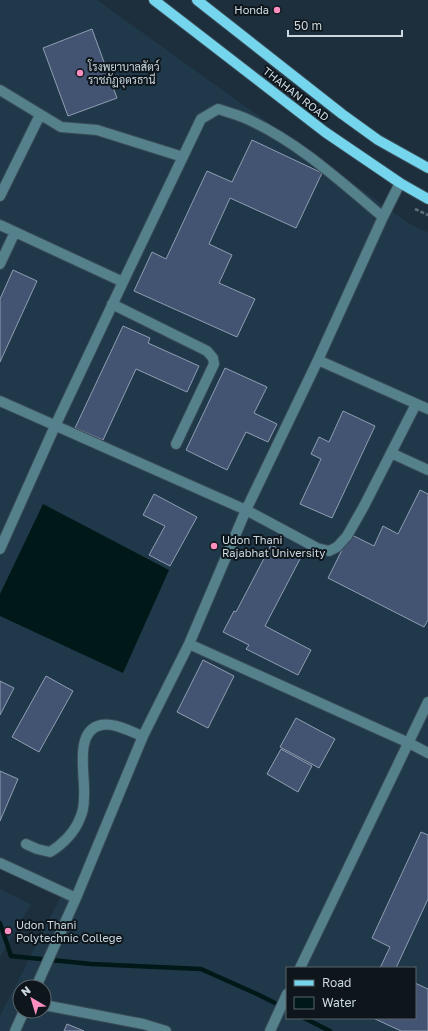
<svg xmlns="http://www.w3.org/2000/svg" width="428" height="1031" viewBox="0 0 428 1031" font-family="'Golos Text',Sarabun,sans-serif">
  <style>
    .built { fill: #1f394a; fill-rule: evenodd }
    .water { fill: #001817 }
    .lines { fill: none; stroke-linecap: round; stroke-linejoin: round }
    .stream { stroke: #001817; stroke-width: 4.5 }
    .building { fill: #435473; stroke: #919db2 }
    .minor-casing { stroke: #394a56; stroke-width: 12 }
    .major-casing { stroke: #394a56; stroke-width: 12 }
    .path { stroke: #60707b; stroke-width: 2.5; stroke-dasharray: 4 2; stroke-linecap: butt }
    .minor { stroke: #55818c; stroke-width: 10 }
    .major { stroke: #74d5ed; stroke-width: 10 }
    .poi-dot { fill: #fd8ec0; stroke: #0e161c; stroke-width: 1.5 }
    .labels { text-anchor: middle; stroke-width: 4; stroke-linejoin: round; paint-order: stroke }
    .poi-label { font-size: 11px; fill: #ccd8e0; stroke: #0e161c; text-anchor: start }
    .street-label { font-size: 11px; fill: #ccd8e0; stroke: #0e161c }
  </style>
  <rect width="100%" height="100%" fill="#1d2f3c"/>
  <path class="built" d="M0,0H97L411,225L428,232V1031H0V1016L66,886L0,860ZM287,968H415V1018H287ZM20,987H44V1011H20Z
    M0,889L31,904L0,957Z"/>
  <path class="water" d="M43,504L169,570L123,673L0,616V594Z"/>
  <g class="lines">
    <path class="stream" d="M0,923L11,956L91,964L201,969L259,995L287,1009
      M304,1018L330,1031"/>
  </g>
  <path class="building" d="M92,29L117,98L68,116L43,48Z
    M252,140L322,173L296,228L230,198L209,244L232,255L219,283L255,299L237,337L134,291L152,252L166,259L207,171L232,182Z
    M13,270L37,281L0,362V299Z
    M123,326L150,338L148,343L199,366L187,392L136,369L103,440L75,428Z
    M225,368L267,387L254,413L277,424L268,442L246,432L227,470L186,450Z
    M343,411L375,426L332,518L300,504L321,459L311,454L319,437L329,442Z
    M420,490L428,494V620L424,627L328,578L350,534L374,546L383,526L398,534Z
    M154,494L197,517L170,566L149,555L165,526L143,515Z
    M271,545L300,559L265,626L311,650L298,675L246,649L249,645L223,632L234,611L236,612Z
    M203,660L234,676L208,728L177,712Z
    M46,676L73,691L39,752L12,737Z
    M0,681L14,688L0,715Z
    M296,718L335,739L319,768L280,747Z
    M281,749L312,766L298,792L267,774Z
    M0,771L18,779L0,821Z
    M421,832L428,835V899L396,968H380L390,947L372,938Z
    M415,983L428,989V1031H401L373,1018H415Z
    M67,1024L84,1031H64Z"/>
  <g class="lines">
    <defs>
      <path id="minor" d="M0,90L61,127L97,130L183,157
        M0,196L40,115
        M0,225L123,282L55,426L0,549
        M0,264L15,232
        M123,282L201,119L218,109C227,112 238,115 247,119C298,142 340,181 383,217
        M112,304L207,351L213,358L214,364L176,444
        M318,360L428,409
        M0,401L246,510L317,548L329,551L337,547L347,536L364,506L416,404
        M391,453L428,470
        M189,644L409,743L428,753
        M26,844L37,849L50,852C62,845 75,832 80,818C83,812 84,803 84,797C86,777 73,731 101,725C114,722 131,732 143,736
        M0,863L76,898
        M300,968L428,702
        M36,987L76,898L143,736L189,644L246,510L318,360L383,217L400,183
        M44,1005L143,1024L166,1031
        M15,1031L24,1011
        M270,1031L287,994"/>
      <path id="major" d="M154,0L325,132L400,183L428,199
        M197,0L342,114L378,140L428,168"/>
    </defs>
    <use href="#minor" class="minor-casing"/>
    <use href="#major" class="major-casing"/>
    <path class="path" d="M415,209L428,215"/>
    <use href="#minor" class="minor"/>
    <use href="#major" class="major"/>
  </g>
  <g class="poi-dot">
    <circle cx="277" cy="10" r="4"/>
    <circle cx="80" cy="73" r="4"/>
    <circle cx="214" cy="546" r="4"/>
    <circle cx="8" cy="931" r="4"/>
  </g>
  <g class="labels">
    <g class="poi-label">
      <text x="269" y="14" text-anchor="end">Honda</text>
      <text x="88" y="71">โรงพยาบาลสัตว์<tspan x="88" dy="13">ราชภัฏอุดรธานี</tspan></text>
      <text x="222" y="544">Udon Thani<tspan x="222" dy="13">Rajabhat University</tspan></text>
      <text x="16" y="929">Udon Thani<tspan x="16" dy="13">Polytechnic College</tspan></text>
    </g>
    <g class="street-label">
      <text transform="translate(296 94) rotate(38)" y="4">THAHAN ROAD</text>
    </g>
  </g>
  <rect x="286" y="967" width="130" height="52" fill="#0e161c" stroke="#5a646a"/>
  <rect x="294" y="980" width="20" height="6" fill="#74d5ed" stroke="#5a646a"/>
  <text x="322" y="987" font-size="12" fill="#ccd8e0">Road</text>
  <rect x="294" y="997" width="20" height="12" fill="#001817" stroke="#5a646a"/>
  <text x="322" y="1007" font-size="12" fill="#ccd8e0">Water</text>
  <g transform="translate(32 999) rotate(322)"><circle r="19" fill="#0e161c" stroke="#5a646a"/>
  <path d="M0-3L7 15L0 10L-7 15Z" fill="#fd8ec0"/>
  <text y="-6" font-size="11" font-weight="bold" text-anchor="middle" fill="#ccd8e0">N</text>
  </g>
  <path d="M288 30v6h114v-6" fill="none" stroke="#ccd8e0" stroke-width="2"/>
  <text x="294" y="30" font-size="12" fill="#ccd8e0" stroke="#0e161c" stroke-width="3" paint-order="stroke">50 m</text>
</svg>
